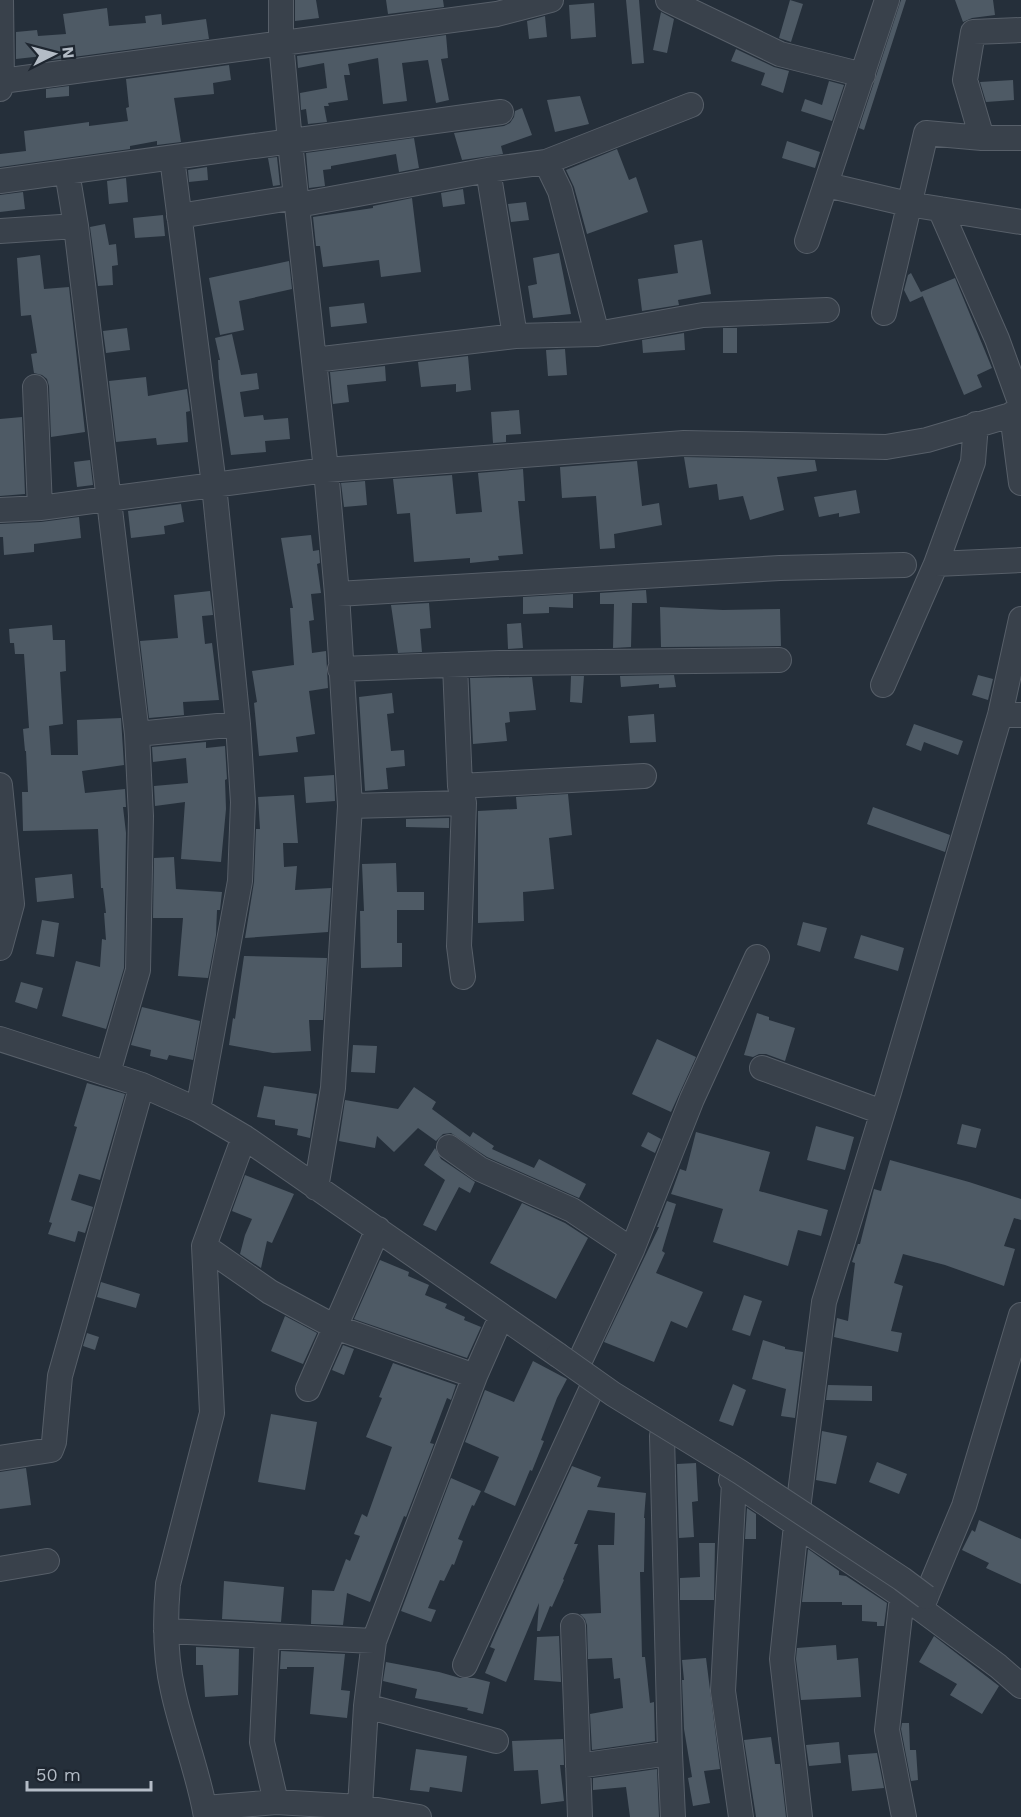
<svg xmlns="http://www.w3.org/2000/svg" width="1021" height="1817" viewBox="0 0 1021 1817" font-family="'Work Sans',sans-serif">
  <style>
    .building { fill: #4e5a65 }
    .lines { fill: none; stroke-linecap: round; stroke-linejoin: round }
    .minor-casing { stroke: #575f69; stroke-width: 26 }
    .minor { stroke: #39414b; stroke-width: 24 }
    .minor-bridge-casing { stroke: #575f69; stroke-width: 26; stroke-linecap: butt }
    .minor-bridge { stroke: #39414b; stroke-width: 24 }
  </style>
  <rect width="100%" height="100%" fill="#252f3a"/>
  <path class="building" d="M295,0H316L319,18L295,21Z
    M386,0H443L444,7L388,14Z
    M626,0H639L644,63L632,64Z
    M790,0L803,4L791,42L779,38Z
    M901,0H906L864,130L859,128Z
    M955,0H993L995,15L972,18L963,22Z
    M594,3L596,37L571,39L569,5Z
    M107,8L109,26L146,23L145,16L161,14L162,25L206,19L209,39L43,61V56L16,59V32L37,30L38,36L66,34L63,14Z
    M661,12L674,19L667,53L653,50Z
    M545,16L547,37L529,39L527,21Z
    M446,35L448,58L441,59L449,100L436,103L428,60L402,63L407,101L383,104L378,58L348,64L350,75H344L348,100L328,103L329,106H324L327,122L308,124L306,109L301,110L300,93L327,88L324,63L298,68L297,56Z
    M736,49L774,67L789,71L783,93L761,85L765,73L731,61Z
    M229,65L231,80L213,83L214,94L174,98L181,142L157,145V141L130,146V149L0,167V154L26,151L24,131L89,122V126L128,121L126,108L129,107L126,79Z
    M1013,80L1014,100L986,102L980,82Z
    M829,81L844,85L832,121L801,111L805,99L822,105Z
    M69,86V96L46,98V89Z
    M580,96L589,124L555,132L547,100Z
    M522,108L532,135L501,146L503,154L462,160L454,133L504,126L510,123L514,117L515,111Z
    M414,138L419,168L399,172L396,154L331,166V169L323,170L325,186L309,188L306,153Z
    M787,141L820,152L815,168L782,158Z
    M617,149L629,180L636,177L648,212L587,234L574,187L566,170Z
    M277,157L280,185L273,186L268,158Z
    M207,167L208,180L189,182L188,170Z
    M126,178L128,202L109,204L107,181Z
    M463,189L465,204L443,207L441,193Z
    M23,192L25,209L0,212V195Z
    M412,198L421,272L381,277L379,260L323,267L320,246H316L313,217L373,208V206Z
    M526,202L529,220L511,222L508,204Z
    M163,215L165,236L135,238L133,218Z
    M105,224L109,245L116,244L118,265L112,266L113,285L98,286L90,227Z
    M702,240L711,294L678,300L679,305L642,311L638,279L678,273L674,245Z
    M559,253L571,314L533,318L528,286L537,284L533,258Z
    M40,255L44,289L69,287L85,432L51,437L49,386L47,379L42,375L34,373L31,354L37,353L31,315L21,316L17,258Z
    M289,261L292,289L239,301L244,330L220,335L209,278Z
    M911,273L923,296L910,302L904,290L908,275Z
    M955,278L992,368L977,375L982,387L964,395L921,292Z
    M364,303L367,323L331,327L329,307Z
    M127,328L130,350L106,353L103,331Z
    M723,328H737V353H723Z
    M684,333L685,350L643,353L642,340Z
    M232,334L241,375L257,373L259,389L240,392L244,417L263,415L264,420L288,418L290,439L265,441L266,452L231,455L219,378L218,360H220L215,338Z
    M565,349L567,375L548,376L546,350Z
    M468,356L471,390L456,392V384L421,387L418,362Z
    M385,366L386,381L347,385L349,402L333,404L330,372Z
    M146,377L148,396L187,389L190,411L186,412L188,442L157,445L156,438L116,442L109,381Z
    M519,410L521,434L506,435V442L493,443L491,412Z
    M22,417L25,494L0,496V419Z
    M684,457L815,460L817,471L777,477L784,510L750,520L743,496L719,500L717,484L689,488Z
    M90,460L93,485L77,487L74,462Z
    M637,461L642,506L659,503L662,525L614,534L615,548L600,549L596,496L562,498L560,467Z
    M523,469L525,501H518L523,554L498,556L499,560L470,563V558L414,562L410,513L397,514L393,479L452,475L456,514L482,512L478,473Z
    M365,481L367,505L344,507L341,483Z
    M856,490L860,513L839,517V513L819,517L814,497Z
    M181,504L184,522L164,526L165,534L131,538L128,511Z
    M79,517L81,538L34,544V552L4,555L3,537H0V524L41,522Z
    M311,535L313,551L319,550L320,563L317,564L321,593L311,594L314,620L309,621L312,653L326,651L328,688L309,691L315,734L296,737L298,752L259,756L254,703L257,702L252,671L294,665L290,608H293L281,538Z
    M646,590L647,603H632L631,647L613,648L614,604H600V593Z
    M210,591L213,615L202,616L205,644L212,643L219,700L183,702L184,715L149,718L140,641L178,638L174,595Z
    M573,594V608L549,607V613L523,614V597Z
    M429,603L431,628L420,629L422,652L398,653L391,605Z
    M660,607L723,610L780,609L781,646L661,647Z
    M521,623L523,648L508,649L507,624Z
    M52,625L53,640H65L66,671L60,672L63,724L49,726L51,755H78L77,720L121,718L124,765L82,771L85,793L125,789L126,807H123L126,833L124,968L106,1029L62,1016L76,961L100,967L102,939L106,940L104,913H106L103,888H101L98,829L23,831L22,792H28L26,751H25L23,729L29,728L24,654H15L14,643H10L9,629Z
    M674,675L676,687L659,688V684L621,687L620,676Z
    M978,675L993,679L988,700L972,695Z
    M571,676H584L582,703L570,702Z
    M532,677L536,710L509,712L510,722L505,723L507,741L473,744L470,678Z
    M392,693L394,713L387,714L391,751L404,750L405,766L386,768L388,789L365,791L359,697Z
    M654,714L656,742L630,743L628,716Z
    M914,724L963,741L958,755L924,742L921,751L906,745Z
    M206,742V748L225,746L227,779L225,780L226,809L221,862L181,859L185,802L155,806L154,786L188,783L186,758L153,762L152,747Z
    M334,775L335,801L306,803L304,777Z
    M568,794L572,835L549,838L554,889L523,892L524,921L478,923V811L517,809L516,797Z
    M294,795L298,843H283L284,867L297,866L295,890L331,888L328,932L245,938L254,882L256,829H260L258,797Z
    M873,807L950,835L945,852L867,824Z
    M449,818V828L406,827V819Z
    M174,857L176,889L222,892L220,910H217L216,935L208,978L178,976L183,918H153L154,858Z
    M396,863L397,892H424V910H397V943H402V967L361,968L360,911H364L362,864Z
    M72,874L74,898L37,902L35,878Z
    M42,920L59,923L54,957L36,954Z
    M803,922L827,928L820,952L797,945Z
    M861,935L904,948L898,971L854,958Z
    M244,956L327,958L323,1020H309L311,1051L273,1053L229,1045L233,1018L235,1019Z
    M21,982L43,988L37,1009L15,1002Z
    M142,1007L200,1021L193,1060L169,1055L167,1060L150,1056L151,1050L131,1045Z
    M757,1013L769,1017V1020L795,1028L785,1061L766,1054H759L753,1057L744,1055Z
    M657,1039L696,1057L671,1112L632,1094Z
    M353,1045L377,1046L375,1073L351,1072Z
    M87,1083L125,1094L100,1180L79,1174L71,1200L93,1207L85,1233L78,1231L75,1242L48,1234L52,1223L49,1222L77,1127L74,1126Z
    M264,1086L317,1094L310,1138L297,1135L298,1129L275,1125V1120L257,1117Z
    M414,1087L436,1102L432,1109L470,1137L473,1132L494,1146L492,1149L534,1168L539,1159L586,1184L579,1198L487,1157L451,1133L443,1134L436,1141L418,1128L394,1152L377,1136L375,1148L339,1141L345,1100L398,1109Z
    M962,1124L981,1129L976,1148L957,1144Z
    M816,1126L854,1137L845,1170L807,1160Z
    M648,1132L661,1139L655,1153L641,1146Z
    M696,1132L770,1152L759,1191L828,1210L821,1236L798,1230L788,1266L713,1242L723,1209L671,1194L680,1169L686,1171Z
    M435,1148L441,1159L475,1182L470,1193L459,1187L436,1231L423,1225L445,1180L424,1165Z
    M890,1160L969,1182L1021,1199V1220L1014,1218L1004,1246L1015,1249L1004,1286L945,1265L903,1254L894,1283L903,1286L891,1331L902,1333L898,1352L834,1337L837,1318L848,1321L855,1263L852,1262L858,1244H860L874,1189L881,1191Z
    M245,1175L294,1194L272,1243L267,1241L261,1268L240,1254L245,1235L252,1219L232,1211Z
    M667,1201L676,1204L662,1251L665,1253L656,1273L703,1292L687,1328L671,1321L654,1362L604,1342L659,1227H657Z
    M522,1203L565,1223L588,1238L556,1299L490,1263Z
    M380,1260L409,1272L408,1276L429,1285L425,1295L447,1304L445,1308L465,1317L464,1320L481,1327L467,1358L354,1319Z
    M101,1282L140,1294L136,1308L97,1297Z
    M744,1295L762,1301L750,1336L732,1330Z
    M285,1316L317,1333L303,1364L271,1351Z
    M87,1333L99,1337L95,1350L83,1346Z
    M763,1340L785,1347V1349L803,1352L795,1418L781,1416L786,1389L752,1379Z
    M343,1345L354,1349L344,1375L332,1370Z
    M533,1361L567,1379L557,1398L541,1440L544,1441L532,1471L530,1470L515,1506L484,1492L499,1457L465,1442L485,1390L514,1402Z
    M393,1363L456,1385L451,1400L447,1398L430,1443L434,1444L406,1517L404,1516L370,1602L347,1593L343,1625L311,1624L312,1590L334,1591L346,1559L350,1561L360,1536L354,1534L362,1514L367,1517L392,1447L366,1437L382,1398L379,1397Z
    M733,1384L746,1390L733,1426L719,1421Z
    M828,1385L872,1386V1401L826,1400Z
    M271,1414L317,1422L305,1490L258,1482Z
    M822,1431L847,1436L836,1484L816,1480Z
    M877,1462L907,1474L899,1494L869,1482Z
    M696,1463L698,1501L692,1502L694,1537L679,1538L677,1464Z
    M572,1466L601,1477L597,1487L646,1493L644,1518H645L644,1572H640L642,1657H645L650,1703L654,1702L655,1741L592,1750L590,1714L623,1708L620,1678L614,1679L612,1658L588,1659L587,1625L585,1619L580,1614L601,1613L598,1545H614L615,1513L588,1510L574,1544H578L563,1579L564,1580L552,1607L550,1606L540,1631H537L539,1603L506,1682L485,1673L495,1649L490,1647L496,1633Z
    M26,1468L31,1505L0,1509V1472Z
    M451,1478L481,1491L474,1506L472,1505L458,1539L463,1541L454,1565L452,1564L444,1581L440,1580L428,1608L436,1610L431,1622L401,1611Z
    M747,1508L756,1514V1539H745Z
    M979,1520L1021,1539V1584L986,1568L989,1563L962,1550L972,1530L975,1532Z
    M699,1543H715L714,1600H680V1578L700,1577Z
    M808,1549L839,1571V1575L846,1576L887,1603L884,1626H877V1622L862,1621V1605H842V1602H802Z
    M224,1581L284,1587L281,1622L222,1619Z
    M559,1636L561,1682L534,1680L537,1637Z
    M934,1636L999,1686L982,1714L950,1695L957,1684L919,1662Z
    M836,1645L837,1660L858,1658L861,1697L801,1700L796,1659L797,1648Z
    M196,1647L239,1649L238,1695L205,1697L203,1665H196Z
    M281,1651L345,1654L341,1690L350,1691L347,1718L310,1714L314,1667H287V1669H280Z
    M706,1658L720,1769L704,1771L710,1803L693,1806L688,1778L692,1777L684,1729L682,1680H684L682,1660Z
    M386,1662L439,1672L460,1678H474L490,1682L483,1714L467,1710L468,1708L415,1698L417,1689L383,1681Z
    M902,1723H909L910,1750H916L918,1780L911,1781L901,1729Z
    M771,1737L775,1764H780L786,1817H756L744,1740Z
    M563,1739L564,1765H560L564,1801L541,1804L538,1770L514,1771L512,1741Z
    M839,1742L841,1763L809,1766L806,1745Z
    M416,1749L467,1756L462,1792L430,1787L429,1792L410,1790Z
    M877,1753L884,1788L852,1791L848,1755Z
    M657,1769L659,1817H630L626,1787L593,1790V1778Z"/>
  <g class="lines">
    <defs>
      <path id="minor" d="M281,0V42L290,142L326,470L337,594L350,806L333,1088L316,1188
        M668,0L780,54L863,75
        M2,81L497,14L551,0
        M0,89L2,81L1,0
        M982,138L965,80L973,32L1021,30
        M172,158L214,485L238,724L243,802L240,881L198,1110
        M546,162L560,191L597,334
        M488,170L515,336
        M67,172L76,226L137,734L141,816L138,970L108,1073
        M0,181L501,112
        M827,185L908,204L1021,222
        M298,205L488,170L546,162L691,105
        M940,209L997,339L1021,405
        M179,216L297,197
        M0,231L76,226
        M807,241L887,0
        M884,313L926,133L982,138H1021
        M314,360L515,336L597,334L703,315L827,310
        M35,387L40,508
        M1012,414L1021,483
        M0,510L40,508L326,470L684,443L886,447L927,440L1021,412
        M936,564L1021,560
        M337,594L780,568L904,565
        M455,665L460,786L464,803L459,946L463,977
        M340,669L499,663L779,660
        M883,685L936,564L973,462L976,424
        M1000,715H1021
        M137,734L238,724
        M0,785L12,904L0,948
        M460,786L644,776
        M350,806L464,803
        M0,1039L142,1085L198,1110L244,1137L558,1355
        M762,1068L882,1112
        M449,1147L480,1169L572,1210L632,1250
        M204,1246L270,1292L335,1327L475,1376
        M577,1367L632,1250L692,1099L757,957
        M308,1389L378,1229
        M662,1436L670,1753L673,1817
        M0,1458L51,1450L54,1442L60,1376L142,1085
        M731,1480L921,1609L998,1666L1021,1686
        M734,1482L723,1691L741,1817
        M0,1569L47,1561
        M902,1597L887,1730L904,1817
        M921,1609L964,1506L1021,1315
        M573,1626L580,1817
        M166,1631L374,1641
        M267,1637L262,1742L276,1802
        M465,1665L592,1388
        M366,1706L496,1741
        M578,1766L670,1753
        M360,1807L366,1706L374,1641L475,1376L501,1317
        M205,1808L276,1802L360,1807L419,1817
        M206,1817C199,1774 182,1733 173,1691C165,1657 165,1618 168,1584L212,1413L204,1246L244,1137
        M800,1817L782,1659L796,1525L824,1302L889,1092L1000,715L1021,619"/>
    </defs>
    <use href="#minor" class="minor-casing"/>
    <use href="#minor" class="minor"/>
    <defs>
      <path id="minor-bridge" d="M558,1355L613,1394L740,1472L902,1579L926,1597"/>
    </defs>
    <use href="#minor-bridge" class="minor-bridge-casing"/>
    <use href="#minor-bridge" class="minor-bridge"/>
  </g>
  <g transform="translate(54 54) rotate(84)" stroke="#1e2630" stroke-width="4.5" paint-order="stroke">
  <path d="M0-4.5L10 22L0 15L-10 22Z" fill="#b4bcc6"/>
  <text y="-9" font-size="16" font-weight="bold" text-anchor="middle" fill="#b4bcc6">N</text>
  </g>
  <path d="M27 1781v9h124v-9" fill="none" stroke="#b4bcc6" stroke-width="3"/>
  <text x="36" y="1781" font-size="18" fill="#b4bcc6" stroke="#1e2630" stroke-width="4.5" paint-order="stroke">50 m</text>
</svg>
